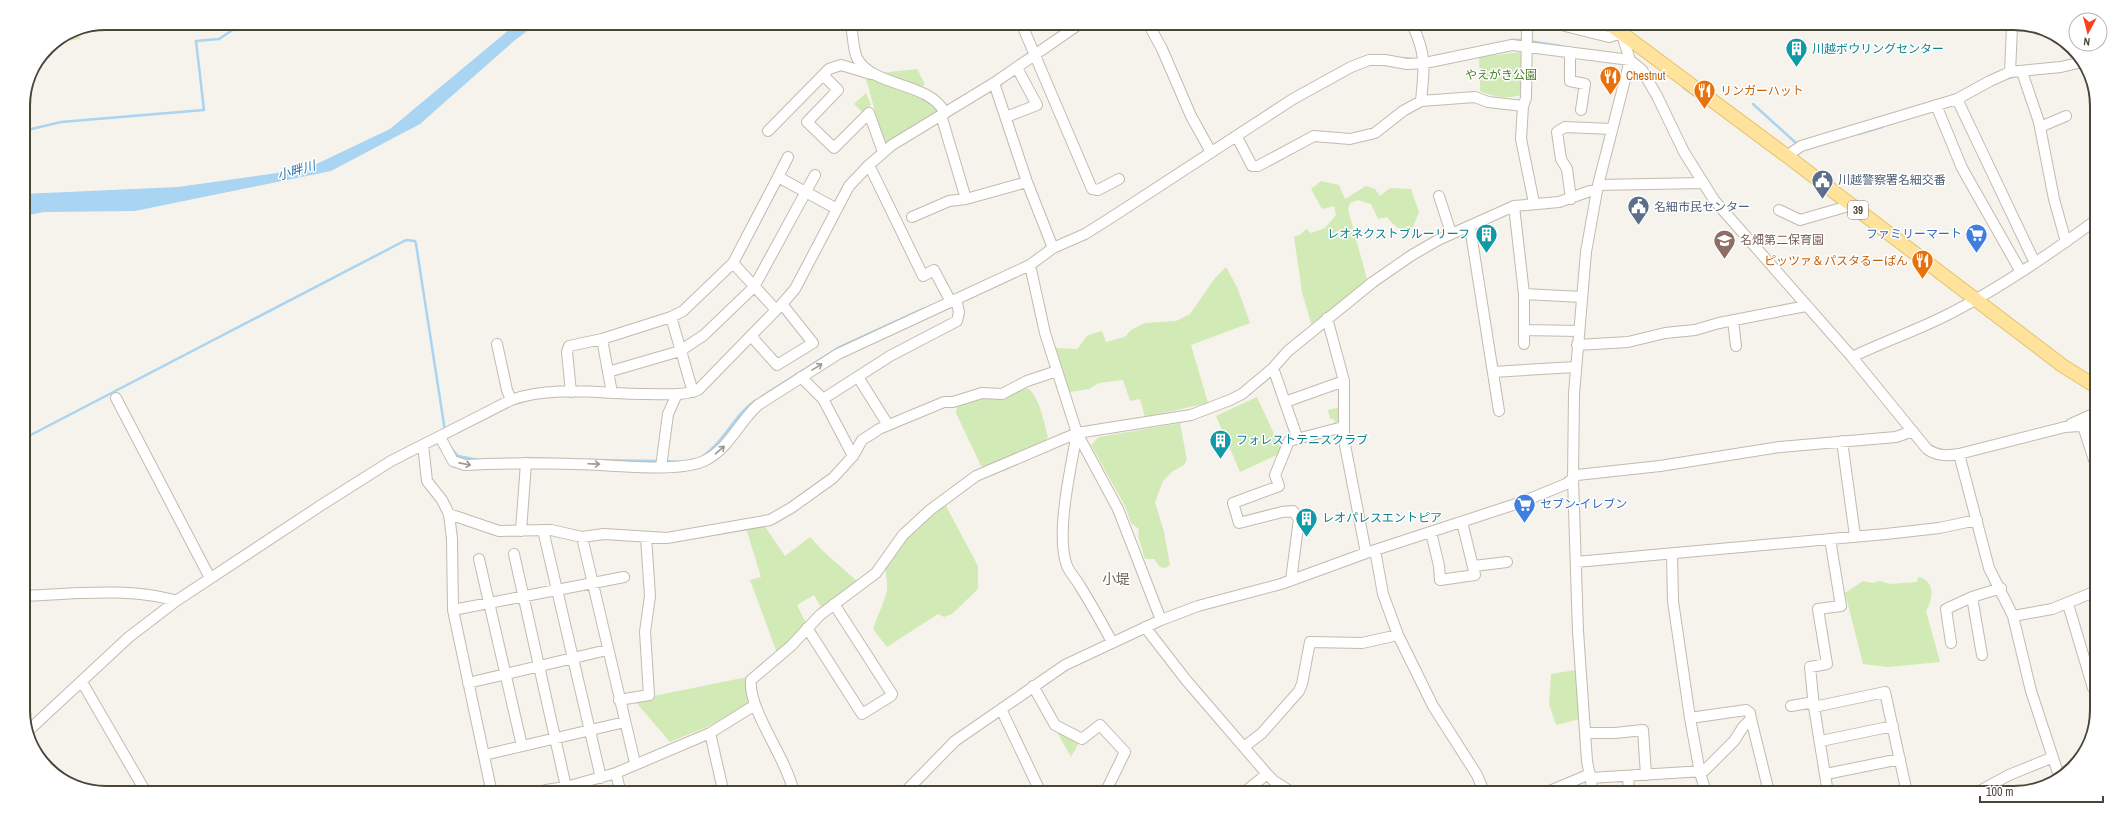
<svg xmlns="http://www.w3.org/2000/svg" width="2120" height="816" viewBox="0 0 2120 816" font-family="'Archivo Narrow','Noto Sans JP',sans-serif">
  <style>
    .green { fill: #d2eab5 }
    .water { fill: #a9d4f2 }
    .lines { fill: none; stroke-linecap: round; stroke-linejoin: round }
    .stream { stroke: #a9d4f2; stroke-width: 2.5 }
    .minor-casing { stroke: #c2bbae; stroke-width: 12 }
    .major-casing { stroke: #e6c16a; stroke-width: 15 }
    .minor { stroke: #fff; stroke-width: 10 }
    .major { stroke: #ffe39c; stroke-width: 13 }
    .oneway { stroke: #9c9892 }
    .labels { text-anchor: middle; stroke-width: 3; stroke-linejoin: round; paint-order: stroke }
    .shield { fill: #fff; stroke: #817c74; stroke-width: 1 }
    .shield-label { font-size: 11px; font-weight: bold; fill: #4b4439 }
    .culture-label { font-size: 12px; fill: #0d838f; stroke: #fff; text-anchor: start }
    .park-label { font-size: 12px; fill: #4a7f2a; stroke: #fff }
    .food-label { font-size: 12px; fill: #c56008; stroke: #fff; text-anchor: start }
    .service-label { font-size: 12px; fill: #4e5e75; stroke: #fff; text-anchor: start }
    .shop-label { font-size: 12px; fill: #366cbe; stroke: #fff; text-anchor: end }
    .education-label { font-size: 12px; fill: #785e54; stroke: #fff; text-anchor: start }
    .water-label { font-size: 13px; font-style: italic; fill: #2e7ab2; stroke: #fff }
    .quarter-label { font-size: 14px; fill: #6e6250; stroke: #fff }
    .rim { fill: none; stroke: #4b4439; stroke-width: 2 }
  </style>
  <rect width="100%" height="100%" fill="#f6f3ec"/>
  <path class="green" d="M78,28L80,39L53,43L74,29Z
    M1522,52L1523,94C1510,100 1493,97 1480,91L1479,57Z
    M917,69L925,84L920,88L880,73Z
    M865,75C890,84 921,90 938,111L884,144Z
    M866,93L871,105L863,113L854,104Z
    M1321,181L1339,185L1345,199L1366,186L1375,189L1380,196L1390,188L1411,189L1419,212L1411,232C1401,232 1393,225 1387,217L1378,219L1371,204L1358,200L1350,203L1348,209L1368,283L1311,324L1302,292L1294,237L1301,234L1306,229L1311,233L1325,228L1336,215L1334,206L1322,209L1311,189Z
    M1226,267L1237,287L1250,323L1191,345L1208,403L1145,417L1140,399L1130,401L1123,380L1099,383L1089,389L1070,392L1067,386L1056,348L1077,349L1088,335L1102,331L1106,342L1125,337L1131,330L1145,323L1176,321L1190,314L1215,278Z
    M1028,388C1040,398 1044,423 1048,437L1044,442L985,467L981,466L956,413L957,407C971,395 985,399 1001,397C1010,396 1020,391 1028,388Z
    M1257,397L1281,449L1279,454L1240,472L1216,416Z
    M1340,407V423L1335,424L1334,419H1330L1328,410Z
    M1180,423L1187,460L1184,465L1173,471L1163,481L1155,502L1164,532L1170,565L1165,568L1160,567L1154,559H1145L1138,536L1139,529L1131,523L1125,506L1091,445L1099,437Z
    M946,506L978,566V589L952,614L944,617L938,614L887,647L873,629C877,617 884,603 887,591C888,583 885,574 886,566C890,552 932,510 946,506Z
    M764,525L785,556L810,537L824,552L858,582L821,607L814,595L797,605L806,623L777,653L750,580L761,577L746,528Z
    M1918,577C1936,581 1933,599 1926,611L1940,662L1888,667L1863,664L1845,593L1863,581L1872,583L1880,581L1890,584L1917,582Z
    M1576,670L1580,719L1556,725L1549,704L1551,674Z
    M747,677L750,702L709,726L670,742L634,700Z
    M1055,729L1080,741L1071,757Z"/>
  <path class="water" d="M516,24H536L514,41L420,124L331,171L135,211L44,212L23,216V194L178,187L306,169L390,129Z"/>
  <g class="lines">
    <path class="stream" d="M1511,40H1524
      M1529,41L1560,46
      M1401,58L1412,59
      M2008,78L2017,76
      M1684,88L1698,98L1699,97
      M1704,90L1712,84
      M1753,104L1796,143
      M23,131L61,122L204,110L196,41L219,39L243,23
      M1858,134L1882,127
      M761,397L838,348L923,309
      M23,439L406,240L415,241L416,244L445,431
      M450,447L458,456L478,460
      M702,457C725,441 734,415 756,400
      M527,458L550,459
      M589,460L660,461
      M665,461L678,462"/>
    <defs>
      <path id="minor" d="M851,25C853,35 853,49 857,58C873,88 929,81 945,113
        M1022,25L1092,189L1098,190L1119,179
        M1149,25L1162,49L1191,116L1211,152
        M1565,26L1609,37L1621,33
        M1570,52V81L1585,84L1581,110
        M2010,72L2012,27
        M2022,72L2039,122L2054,199L2066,242
        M823,75L838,90L807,122L834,148L869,113L883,152
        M994,83L1027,182L1053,248
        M1957,99L2035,263
        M1421,101L1475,97L1488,102L1523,106L1526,98L1527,26
        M1936,105L1962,168L2021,272
        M1523,106L1521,139L1534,203
        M941,115L966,199
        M1006,117L1037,105L1017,68
        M2040,127L2066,116
        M768,131L829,69L841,65L871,74
        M1237,137L1252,166H1258L1314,136L1350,139L1375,133L1403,111L1421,101C1424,69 1427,57 1413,26
        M1787,156L1801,146L1957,99L1990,81L2010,72L2061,67L2082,62
        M869,165L923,276L934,270L951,302
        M778,177L788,157
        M1598,185L1702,183
        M1439,196L1451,233
        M1571,199L1567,169L1561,159L1557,132L1565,127L1612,129
        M1514,206L1524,294V344
        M1779,210L1800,220L1852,205
        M912,217L949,201L966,199L1027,182
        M1470,227L1499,411
        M733,263L776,310
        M1030,265L1045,333L1077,433L1118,509L1161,620
        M1524,294L1582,297
        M671,317L693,392
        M1327,318L1344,381V440L1366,553
        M1733,320L1736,346
        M1524,330L1579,331
        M751,336L777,365L813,343L782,304
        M602,339L612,393
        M497,344L507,390L511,400
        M1577,345L1628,342L1665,333L1695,330L1719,323L1806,306
        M1852,357C1881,343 1912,332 1941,318C1996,291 2047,256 2096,220
        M1273,368L1297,437
        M608,372L680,351L704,335L754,287L815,175
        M1493,372L1575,367
        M801,377L823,399L853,456
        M858,377L888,425
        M571,392L567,352L569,346L602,339L671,317L683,311L733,263L778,177L837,209
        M116,398L210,578
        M823,399L890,356L957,321L959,312L956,299
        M1285,402L1344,381
        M2071,424L2095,413
        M2083,426L2094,460
        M1077,433C1071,467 1055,535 1067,566C1070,573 1076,579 1080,586C1091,604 1102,623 1112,642
        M440,437L453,461L465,465C501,463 538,463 574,464C607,464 680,474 706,460C730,447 739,422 758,405L838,354L1030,265L1053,248L1085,234L1112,217L1293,99L1351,67L1369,60H1385L1407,64L1425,63L1512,45L1630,60L1642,70L1657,96L1684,152L1714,200L1852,357L1927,449C1937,456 1947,456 1959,454L2065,427L2095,425
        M1842,441L1855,536
        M423,445L427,481L442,500L449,514L452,539L453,610L491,789
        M1959,454L1989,568L2013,616L2031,691L2060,779
        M661,467L668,414L677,394
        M449,514L499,531L551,530L582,537L604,534L667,538L770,520L791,508L833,478L853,456L862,440L870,435L879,429L944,402H953L982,393L1002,394L1027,381L1057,371
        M543,530L601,778
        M521,531L526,463
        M1431,532L1439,566L1440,580L1475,575L1462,522
        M582,537L635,763
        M1375,550L1383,594L1398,635L1433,706L1477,775L1484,792
        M514,554L566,787
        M1672,554L1673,601L1690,718L1700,773L1706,792
        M479,559L522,746
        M1576,562L1886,534L1939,528L1977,520
        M1474,566L1507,562
        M1291,580L1299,519L1293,511L1282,512L1239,523L1233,503L1279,486L1275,475L1289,441L1343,427
        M23,596C69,594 132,587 176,601
        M2068,604L2093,688
        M453,610L624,577
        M2013,616L2052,609L2094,592
        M1145,627L1186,680L1267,774L1274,781L1290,791
        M807,628L862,714L891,696L892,694L834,604
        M1951,643L1946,609L1972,597
        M1982,655L1972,597L2001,588
        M82,682L144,789
        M468,683L607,650
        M1033,686L1055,725L1082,739L1100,725L1125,752L1106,791
        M619,700L649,695L645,632L650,596L646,537
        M1791,706L1814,702
        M1814,707L1810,667L1827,664L1818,609L1841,606L1830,539
        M1001,709L1040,791
        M1690,718L1746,710L1750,713L1751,719
        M29,730L129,637L176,601L323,504L391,461L511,400C554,385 602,394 646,394C664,394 682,396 698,390L782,304L795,289L849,186L869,165L892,145L994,83L1078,25
        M710,733L723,790
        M1585,733H1615L1643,730L1646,775
        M1821,741L1893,726
        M1244,747L1262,733L1299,691L1302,684L1310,642L1362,643L1398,635
        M484,755L625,722
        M616,773L620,790
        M1826,774L1900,759
        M1628,776L1629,792
        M1590,778L1704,771L1734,741L1743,727L1751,719L1769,792
        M546,790L566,787L616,773L710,733L755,705
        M793,790C786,757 748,710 751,680L791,646L820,615L876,573L903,535L930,510L976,476L1077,433L1191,415L1230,400L1242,394L1273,368L1288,351L1373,282L1412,255L1438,240L1514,206L1559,202L1590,191H1597
        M907,790L955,741L1065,665L1161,620L1198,606L1281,584L1366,553L1522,502L1566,484L1577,475L1660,466L1780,447L1896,437L1913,431
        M1246,791L1267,774
        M1547,792L1590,774
        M1593,792L1587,761L1578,631L1573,479L1574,394L1586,252L1598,185L1630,60L1621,32
        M1828,793L1814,707L1885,692L1907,793
        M1976,793L2009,775L2051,758"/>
      <path id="major" d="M1612,26L1787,156L2063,366L2095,386"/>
    </defs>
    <use href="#minor" class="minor-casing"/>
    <use href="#major" class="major-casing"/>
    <use href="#minor" class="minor"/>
    <use href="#major" class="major"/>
  </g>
  <defs><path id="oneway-shaft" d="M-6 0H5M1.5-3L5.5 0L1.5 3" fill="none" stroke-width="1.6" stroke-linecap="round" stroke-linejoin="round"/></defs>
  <g class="oneway">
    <use href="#oneway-shaft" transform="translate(817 367) rotate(-32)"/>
    <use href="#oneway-shaft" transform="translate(720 450) rotate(-41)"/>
    <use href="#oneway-shaft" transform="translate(465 464) rotate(11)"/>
    <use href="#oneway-shaft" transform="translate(594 464) rotate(2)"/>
  </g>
  <defs>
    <symbol id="building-pin" viewBox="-11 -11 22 30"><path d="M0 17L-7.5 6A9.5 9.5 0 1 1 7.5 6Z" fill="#0f9aa8" stroke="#fff"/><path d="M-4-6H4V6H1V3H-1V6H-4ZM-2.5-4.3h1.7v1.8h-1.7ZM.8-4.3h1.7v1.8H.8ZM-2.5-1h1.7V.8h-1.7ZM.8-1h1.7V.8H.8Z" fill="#fff"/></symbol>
    <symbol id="restaurant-pin" viewBox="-11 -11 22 30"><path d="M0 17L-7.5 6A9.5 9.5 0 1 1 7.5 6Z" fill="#e8710a" stroke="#fff"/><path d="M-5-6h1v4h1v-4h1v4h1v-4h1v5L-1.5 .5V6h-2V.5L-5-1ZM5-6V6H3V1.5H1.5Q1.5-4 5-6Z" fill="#fff"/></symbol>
    <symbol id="civic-pin" viewBox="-11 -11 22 30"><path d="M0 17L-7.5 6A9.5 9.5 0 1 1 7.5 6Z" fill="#5c6f8a" stroke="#fff"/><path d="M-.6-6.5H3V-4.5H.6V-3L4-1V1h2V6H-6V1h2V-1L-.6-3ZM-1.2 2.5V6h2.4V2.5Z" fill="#fff"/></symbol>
    <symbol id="supermarket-pin" viewBox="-11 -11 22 30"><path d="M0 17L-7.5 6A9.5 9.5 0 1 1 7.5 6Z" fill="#3f7fe0" stroke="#fff"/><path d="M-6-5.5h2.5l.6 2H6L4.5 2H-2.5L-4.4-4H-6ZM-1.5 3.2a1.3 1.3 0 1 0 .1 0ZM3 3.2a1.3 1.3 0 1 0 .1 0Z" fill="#fff"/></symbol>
    <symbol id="school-pin" viewBox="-11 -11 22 30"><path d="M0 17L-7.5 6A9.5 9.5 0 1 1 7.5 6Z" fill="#8d6e63" stroke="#fff"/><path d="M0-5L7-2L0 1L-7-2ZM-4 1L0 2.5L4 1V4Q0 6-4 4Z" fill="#fff"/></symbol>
  </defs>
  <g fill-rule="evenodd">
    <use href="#building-pin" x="1784" y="36" width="25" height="34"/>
    <use href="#restaurant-pin" x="1598" y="64" width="25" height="34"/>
    <use href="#restaurant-pin" x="1692" y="78" width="25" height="34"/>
    <use href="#civic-pin" x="1810" y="168" width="25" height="34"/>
    <use href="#civic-pin" x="1626" y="194" width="25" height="34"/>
    <use href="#building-pin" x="1474" y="222" width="25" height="34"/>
    <use href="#supermarket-pin" x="1964" y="222" width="25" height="34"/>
    <use href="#school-pin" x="1712" y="228" width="25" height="34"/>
    <use href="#restaurant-pin" x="1910" y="248" width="25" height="34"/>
    <use href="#building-pin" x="1208" y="428" width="25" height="34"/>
    <use href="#supermarket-pin" x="1512" y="492" width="25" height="34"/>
    <use href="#building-pin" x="1294" y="506" width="25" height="34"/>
  </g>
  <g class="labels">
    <rect class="shield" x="1848" y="201" width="20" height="18" rx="3"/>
    <g class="shield-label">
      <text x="1858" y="214">39</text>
    </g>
    <g class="culture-label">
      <text x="1812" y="53">川越ボウリングセンター</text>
      <text x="1470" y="238" text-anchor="end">レオネクストブルーリーフ</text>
      <text x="1236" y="444">フォレストテニスクラブ</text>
      <text x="1322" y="522">レオパレスエントピア</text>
    </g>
    <g class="park-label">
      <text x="1501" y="79">やえがき公園</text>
    </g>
    <g class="food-label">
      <text x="1626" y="80">Chestnut</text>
      <text x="1720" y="95">リンガーハット</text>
      <text x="1908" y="265" text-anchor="end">ピッツァ＆パスタるーぱん</text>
    </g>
    <g class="service-label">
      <text x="1838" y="184">川越警察署名細交番</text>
      <text x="1654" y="211">名細市民センター</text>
    </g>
    <g class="shop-label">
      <text x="1962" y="238">ファミリーマート</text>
      <text x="1540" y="508" text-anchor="start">セブン-イレブン</text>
    </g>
    <g class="education-label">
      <text x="1740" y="244">名畑第二保育園</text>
    </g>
    <g class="water-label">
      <text transform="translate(296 170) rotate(-16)" y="5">小畔川</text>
    </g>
    <g class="quarter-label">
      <text x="1116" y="584">小堤</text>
    </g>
  </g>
  <path d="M0 0H2120V816H0ZM106 30H2014A76 76 0 0 1 2090 106V710A76 76 0 0 1 2014 786H106A76 76 0 0 1 30 710V106A76 76 0 0 1 106 30Z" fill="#fff" fill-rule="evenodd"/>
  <path class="rim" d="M106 30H2014A76 76 0 0 1 2090 106V710A76 76 0 0 1 2014 786H106A76 76 0 0 1 30 710V106A76 76 0 0 1 106 30Z"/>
  <g transform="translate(2088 32) rotate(187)"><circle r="19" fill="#ffffff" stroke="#b7b4b0"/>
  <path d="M0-3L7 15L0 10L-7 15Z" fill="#fc3f1d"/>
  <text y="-6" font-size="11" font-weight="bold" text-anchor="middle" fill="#4b4439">N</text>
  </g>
  <path d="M1980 796v6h123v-6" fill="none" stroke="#4b4439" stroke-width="2"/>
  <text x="1986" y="796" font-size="12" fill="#4b4439" stroke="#ffffff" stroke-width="3" paint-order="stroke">100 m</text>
</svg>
